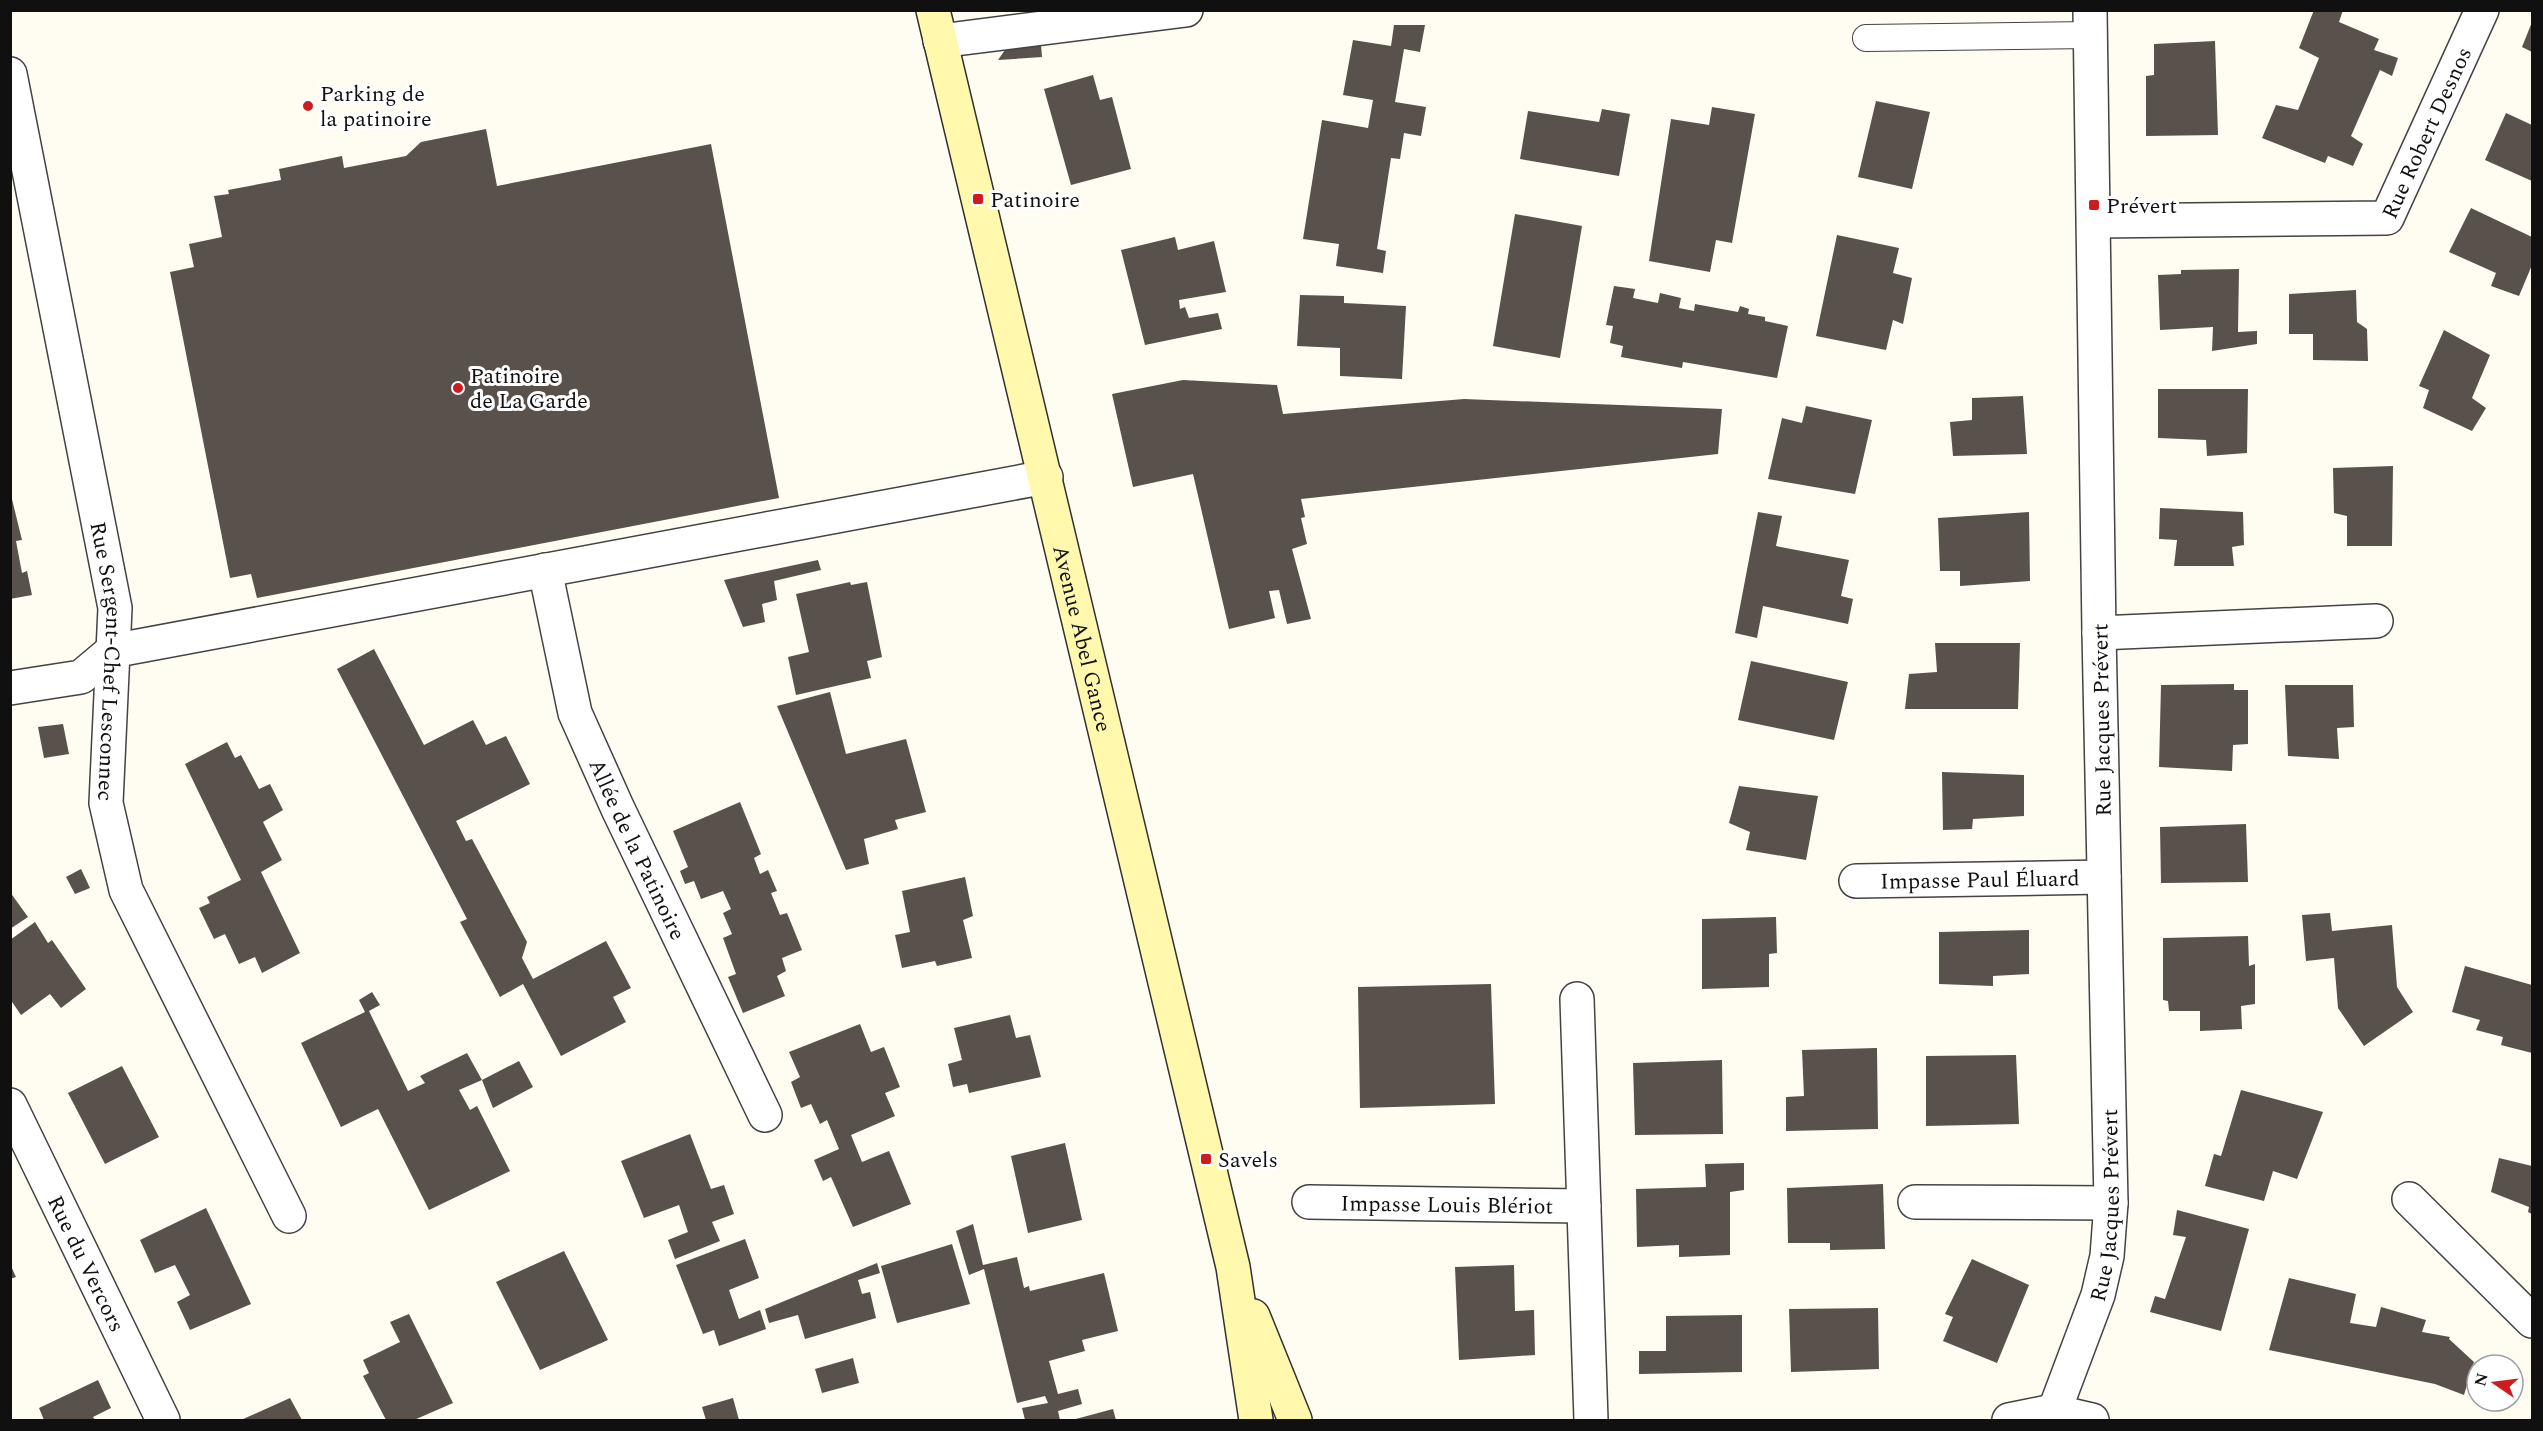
<svg xmlns="http://www.w3.org/2000/svg" width="2543" height="1431" viewBox="0 0 2543 1431" font-family="Spectral,serif">
  <style>
    .building { fill: #59514b }
    .lines { fill: none; stroke-linecap: round; stroke-linejoin: round }
    .service-casing { stroke: #434343; stroke-width: 28 }
    .minor-casing { stroke: #434343; stroke-width: 36 }
    .secondary-casing { stroke: #323232; stroke-width: 36 }
    .service { stroke: #fff; stroke-width: 26 }
    .minor { stroke: #fff; stroke-width: 33 }
    .secondary { stroke: #fff8ad; stroke-width: 33 }
    .poi-dot { fill: #cb1c20; stroke: #fff; stroke-width: 2 }
    .labels { text-anchor: middle; stroke-width: 6; stroke-linejoin: round; paint-order: stroke }
    .poi-label { font-size: 22px; fill: #101010; stroke: #fff; text-anchor: start }
    .street-label { font-size: 22px; fill: #101010; stroke: #fff }
  </style>
  <rect width="100%" height="100%" fill="#fffdf2"/>
  <path class="building" d="M2314,10H2343L2339,22L2379,39L2374,50L2398,58L2392,76L2380,70L2351,136L2363,144L2353,166L2328,156L2325,163L2262,138L2276,105L2298,110L2319,58L2299,48Z
    M2532,22V52L2522,47Z
    M1394,25H1425L1420,52L1404,49L1395,102L1426,107L1421,136L1404,133L1400,159L1391,158L1377,249L1386,251L1383,273L1336,266L1339,244L1303,239L1322,120L1368,128L1373,100L1343,95L1353,40L1391,46Z
    M2215,41L2218,135L2146,136V76L2154,75V44Z
    M1041,45L1042,57L998,60L1007,47Z
    M1093,75L1100,100L1112,97L1131,169L1071,185L1044,89Z
    M1876,101L1930,112L1912,189L1858,177Z
    M1712,107L1755,114L1732,243L1716,240L1710,272L1649,261L1671,119L1709,125Z
    M1602,109L1630,114L1619,176L1520,159L1528,111L1599,122Z
    M2506,113L2532,125V181L2485,160Z
    M486,129L497,186L711,144L779,498L257,598L251,574L230,578L170,272L194,267L189,244L222,237L214,196L229,194L228,190L281,180L279,169L342,156L344,168L406,156L421,142Z
    M2471,208L2532,237V265L2519,296L2491,286L2496,273L2449,252Z
    M1515,214L1582,226L1560,358L1493,346Z
    M1837,235L1899,248L1893,273L1912,278L1903,324L1893,320L1886,350L1816,336Z
    M1175,237L1178,250L1214,241L1226,292L1179,300L1180,309L1185,307L1189,318L1218,313L1222,329L1145,345L1121,250Z
    M2239,269L2238,332L2257,331V344L2212,351L2213,327L2160,330L2158,275L2181,274V270Z
    M1614,286L1635,289L1633,298L1658,303L1660,293L1681,298L1679,308L1694,311L1695,304L1738,312L1740,306L1749,309L1748,314L1765,317V321L1788,326L1777,378L1683,362L1682,368L1621,357L1623,346L1610,343L1613,326L1606,325Z
    M2356,290L2357,322L2367,329L2368,361L2313,360V334H2289V294Z
    M1300,295L1344,296V303L1406,306L1402,379L1340,376V348L1297,346Z
    M2444,330L2490,355L2472,398L2486,408L2472,431L2423,408L2429,390L2419,386Z
    M1183,380L1277,385L1283,414L1464,399L1722,409L1718,454L1301,499L1305,517L1301,518L1307,544L1292,549L1311,619L1287,624L1279,590L1269,591L1275,618L1229,629L1193,474L1133,487L1112,394Z
    M2158,389H2248L2247,453L2207,456L2206,440L2158,438Z
    M2023,396L2027,454L1953,456L1950,422L1972,420V398Z
    M1806,406L1872,420L1855,494L1768,479L1782,418L1802,423Z
    M2393,466L2392,546H2347V516L2334,513L2333,468Z
    M10,491L22,540L16,541L22,573L27,571L32,595L10,599Z
    M2160,508L2243,512L2244,545L2232,547L2234,566H2174L2177,540L2159,539Z
    M1758,512L1782,516L1776,546L1849,560L1841,596L1853,599L1848,624L1763,606L1757,638L1735,633Z
    M2029,512L2030,581L1960,586V571H1940L1938,518Z
    M818,560L821,570L774,581L777,600L762,604L765,622L743,627L724,580Z
    M850,582L851,585L867,582L882,657L867,661L871,678L796,695L788,657L809,652L796,594Z
    M1935,643H2020L2018,709H1905L1909,674L1937,672Z
    M374,649L424,745L473,720L486,745L506,736L530,784L456,821L466,841L472,839L527,942L522,958L533,979L606,941L631,988L613,997L626,1022L561,1056L523,984L500,997L460,922L467,919L337,669Z
    M1751,661L1848,682L1834,740L1738,720Z
    M2234,684V690H2248V744L2233,745L2232,771L2159,767L2161,685Z
    M2285,685H2353L2354,727L2337,728L2339,759L2288,756Z
    M830,692L846,754L906,739L926,812L895,820L898,829L864,839L869,864L846,870L777,706Z
    M63,724L69,754L44,758L38,727Z
    M227,742L235,758L241,755L259,789L270,784L283,810L263,822L282,860L261,872L300,953L262,973L255,957L239,964L225,934L214,939L199,908L210,903L207,897L241,880L185,764Z
    M1942,772L2024,775V816L1973,819L1972,829L1943,830Z
    M1739,786L1818,796L1806,860L1746,850L1750,832L1729,823Z
    M740,802L761,854L754,858L760,874L768,870L777,891L771,893L780,915L787,913L802,950L782,958L786,971L777,976L785,996L743,1013L728,977L736,974L723,938L732,934L723,913L731,909L723,891L701,899L694,881L685,884L680,871L688,867L673,831Z
    M2246,824L2248,882L2161,883L2160,827Z
    M81,869L90,888L75,894L66,877Z
    M965,877L973,916L963,920L972,958L937,966L935,961L902,968L895,935L910,932L902,891Z
    M10,892L28,917L10,929Z
    M2330,913L2332,931L2392,925L2397,987L2413,1012L2364,1046L2338,1008L2334,958L2306,961L2302,915Z
    M1776,917L1777,953L1769,954V987L1702,989V919Z
    M35,922L48,943L52,940L86,989L61,1008L50,994L21,1015L10,999V940Z
    M2029,930V974L1993,976V986L1939,984V932Z
    M2248,936L2249,966L2255,964V1004L2241,1006L2242,1029L2200,1031V1011H2169L2168,1001L2163,1000V938Z
    M2465,966L2532,985V1053L2501,1045L2503,1037L2476,1030L2480,1020L2452,1012Z
    M1491,984L1495,1104L1360,1108L1358,987Z
    M372,992L380,1005L369,1011L408,1091L425,1083L420,1076L467,1053L482,1080L459,1090L470,1110L477,1106L510,1171L429,1210L378,1109L341,1127L301,1043L365,1012L359,1000Z
    M1010,1015L1016,1038L1030,1035L1041,1077L969,1093L967,1084L953,1087L948,1064L962,1060L954,1028Z
    M860,1024L871,1052L884,1047L900,1087L885,1093L895,1116L851,1135L862,1162L889,1151L911,1204L853,1227L831,1177L823,1181L814,1160L839,1149L827,1120L820,1124L811,1104L801,1108L791,1082L800,1077L789,1052Z
    M1877,1048L1878,1129L1786,1131V1097L1804,1096L1802,1050Z
    M2016,1055L2019,1124L1926,1126V1056Z
    M1722,1060L1723,1134L1635,1135L1633,1063Z
    M519,1061L533,1087L493,1108L482,1080Z
    M122,1066L159,1137L105,1164L68,1093Z
    M2241,1090L2323,1112L2297,1179L2273,1171L2264,1201L2205,1186L2214,1154L2221,1156Z
    M690,1134L711,1189L724,1185L734,1214L712,1222L720,1241L675,1259L668,1240L688,1232L679,1205L644,1218L621,1161Z
    M1065,1143L1082,1220L1028,1233L1011,1156Z
    M2499,1158L2532,1166V1214L2528,1212L2529,1207L2491,1192Z
    M1744,1163V1190L1730,1192V1255L1679,1257V1245L1637,1247L1636,1189L1706,1187L1705,1164Z
    M1883,1184L1885,1249L1830,1250V1243H1788L1787,1188Z
    M206,1208L251,1304L190,1330L177,1302L190,1295L175,1265L155,1273L140,1240Z
    M2177,1210L2249,1229L2221,1331L2150,1312L2155,1296L2165,1299L2186,1237L2173,1235Z
    M973,1224L983,1265L1017,1257L1024,1288L1029,1286L1030,1291L1104,1273L1118,1331L1082,1340L1085,1351L1049,1361L1058,1394L1078,1389L1082,1404L1058,1411L1060,1420H1025L1022,1408L1048,1403L1045,1396L1017,1403L984,1269L969,1275L956,1231Z
    M745,1239L759,1278L729,1290L739,1319L760,1310L766,1329L719,1346L714,1330L703,1334L676,1265Z
    M952,1244L970,1304L897,1323L881,1266Z
    M564,1251L608,1340L540,1370L496,1282Z
    M1972,1259L2029,1285L1997,1363L1943,1341L1953,1317L1945,1314Z
    M877,1263L880,1273L858,1280L862,1294L870,1292L876,1318L805,1339L798,1315L769,1323L765,1309Z
    M10,1264L16,1277L10,1279Z
    M1514,1265L1515,1311L1534,1310L1535,1355L1459,1360L1455,1267Z
    M2289,1278L2356,1294L2350,1323L2376,1327L2381,1307L2426,1320L2422,1332L2450,1337L2449,1339L2474,1362L2464,1395L2435,1384L2269,1350Z
    M1878,1308L1879,1369L1791,1372L1789,1309Z
    M409,1314L453,1403L414,1420H386L363,1376L369,1373L363,1360L400,1342L390,1322Z
    M1742,1315V1372L1639,1374V1351H1666V1316Z
    M853,1358L859,1383L822,1393L815,1369Z
    M98,1380L111,1408L93,1417L95,1420H44L39,1408Z
    M290,1398L302,1420H241Z
    M733,1398L739,1420H706L702,1407Z
    M1113,1409L1116,1420H1072Z"/>
  <g class="lines">
    <defs>
      <path id="service" d="M1866,38L2091,35"/>
      <g id="minor">
        <path d="M940,41L1186,10"/>
        <path id="s1" d="M10,74L115,608L106,803L126,890L289,1216"/>
        <path id="s2" d="M2094,221L2387,218L2482,10"/>
        <path id="s3" d="M545,570L575,713L618,809L765,1115"/>
        <path d="M2099,633L2376,621"/>
        <path d="M10,688L81,677L112,651L1046,477"/>
        <path id="s4" d="M1856,881L2104,877"/>
        <path d="M1577,999L1591,1420"/>
        <path id="s5" d="M10,1105L163,1420"/>
        <path d="M2409,1199L2532,1321"/>
        <path id="s6" d="M1309,1202L1584,1206"/>
        <path d="M1915,1202L2111,1203"/>
        <path d="M2009,1420L2053,1411L2092,1420"/>
        <path id="s7" d="M2051,1420L2098,1295L2107,1256L2111,1203L2099,633L2090,10"/>
      </g>
      <g id="secondary">
        <path id="s8" d="M933,10L1233,1267L1256,1420"/>
        <path d="M1253,1316L1295,1420"/>
      </g>
    </defs>
    <use href="#service" class="service-casing"/>
    <use href="#minor" class="minor-casing"/>
    <use href="#secondary" class="secondary-casing"/>
    <use href="#service" class="service"/>
    <use href="#minor" class="minor"/>
    <use href="#secondary" class="secondary"/>
  </g>
  <g class="poi-dot">
    <circle cx="308" cy="106" r="6"/>
    <rect x="972" y="193" width="12" height="12" rx="3"/>
    <rect x="2088" y="199" width="12" height="12" rx="3"/>
    <circle cx="458" cy="388" r="6"/>
    <rect x="1200" y="1153" width="12" height="12" rx="3"/>
  </g>
  <g class="labels">
    <g class="poi-label">
      <text x="320" y="101">Parking de<tspan x="320" dy="25">la patinoire</tspan></text>
      <text x="990" y="207">Patinoire</text>
      <text x="2106" y="213">Prévert</text>
      <text x="470" y="383">Patinoire<tspan x="470" dy="25">de La Garde</tspan></text>
      <text x="1218" y="1167">Savels</text>
    </g>
    <g class="street-label">
      <text dy="8" stroke="none"><textPath href="#s2" startOffset="387">Rue Robert Desnos</textPath></text>
      <text dy="8" stroke="none"><textPath href="#s8" startOffset="646">Avenue Abel Gance</textPath></text>
      <text dy="8" stroke="none"><textPath href="#s1" startOffset="597">Rue Sergent-Chef Lesconnec</textPath></text>
      <text transform="translate(2101 720) rotate(-91)" y="8">Rue Jacques Prévert</text>
      <text dy="8" stroke="none"><textPath href="#s3" startOffset="296">Allée de la Patinoire</textPath></text>
      <text dy="8" stroke="none"><textPath href="#s4" startOffset="124">Impasse Paul Éluard</textPath></text>
      <text dy="8" stroke="none"><textPath href="#s6" startOffset="138">Impasse Louis Blériot</textPath></text>
      <text dy="8" stroke="none"><textPath href="#s7" startOffset="224">Rue Jacques Prévert</textPath></text>
      <text dy="8" stroke="none"><textPath href="#s5" startOffset="176">Rue du Vercors</textPath></text>
    </g>
  </g>
  <rect width="2543" height="1431" fill="none" stroke="#101010" stroke-width="24"/>
  <g transform="translate(2495 1383) rotate(284)"><circle r="28" fill="#ffffff" stroke="#9f9f9f" stroke-width="1.5"/>
  <path d="M0-4.5L10 22L0 15L-10 22Z" fill="#cb1c20"/>
  <text y="-9" font-size="16" font-weight="bold" text-anchor="middle" fill="#101010">N</text>
  </g>
</svg>
